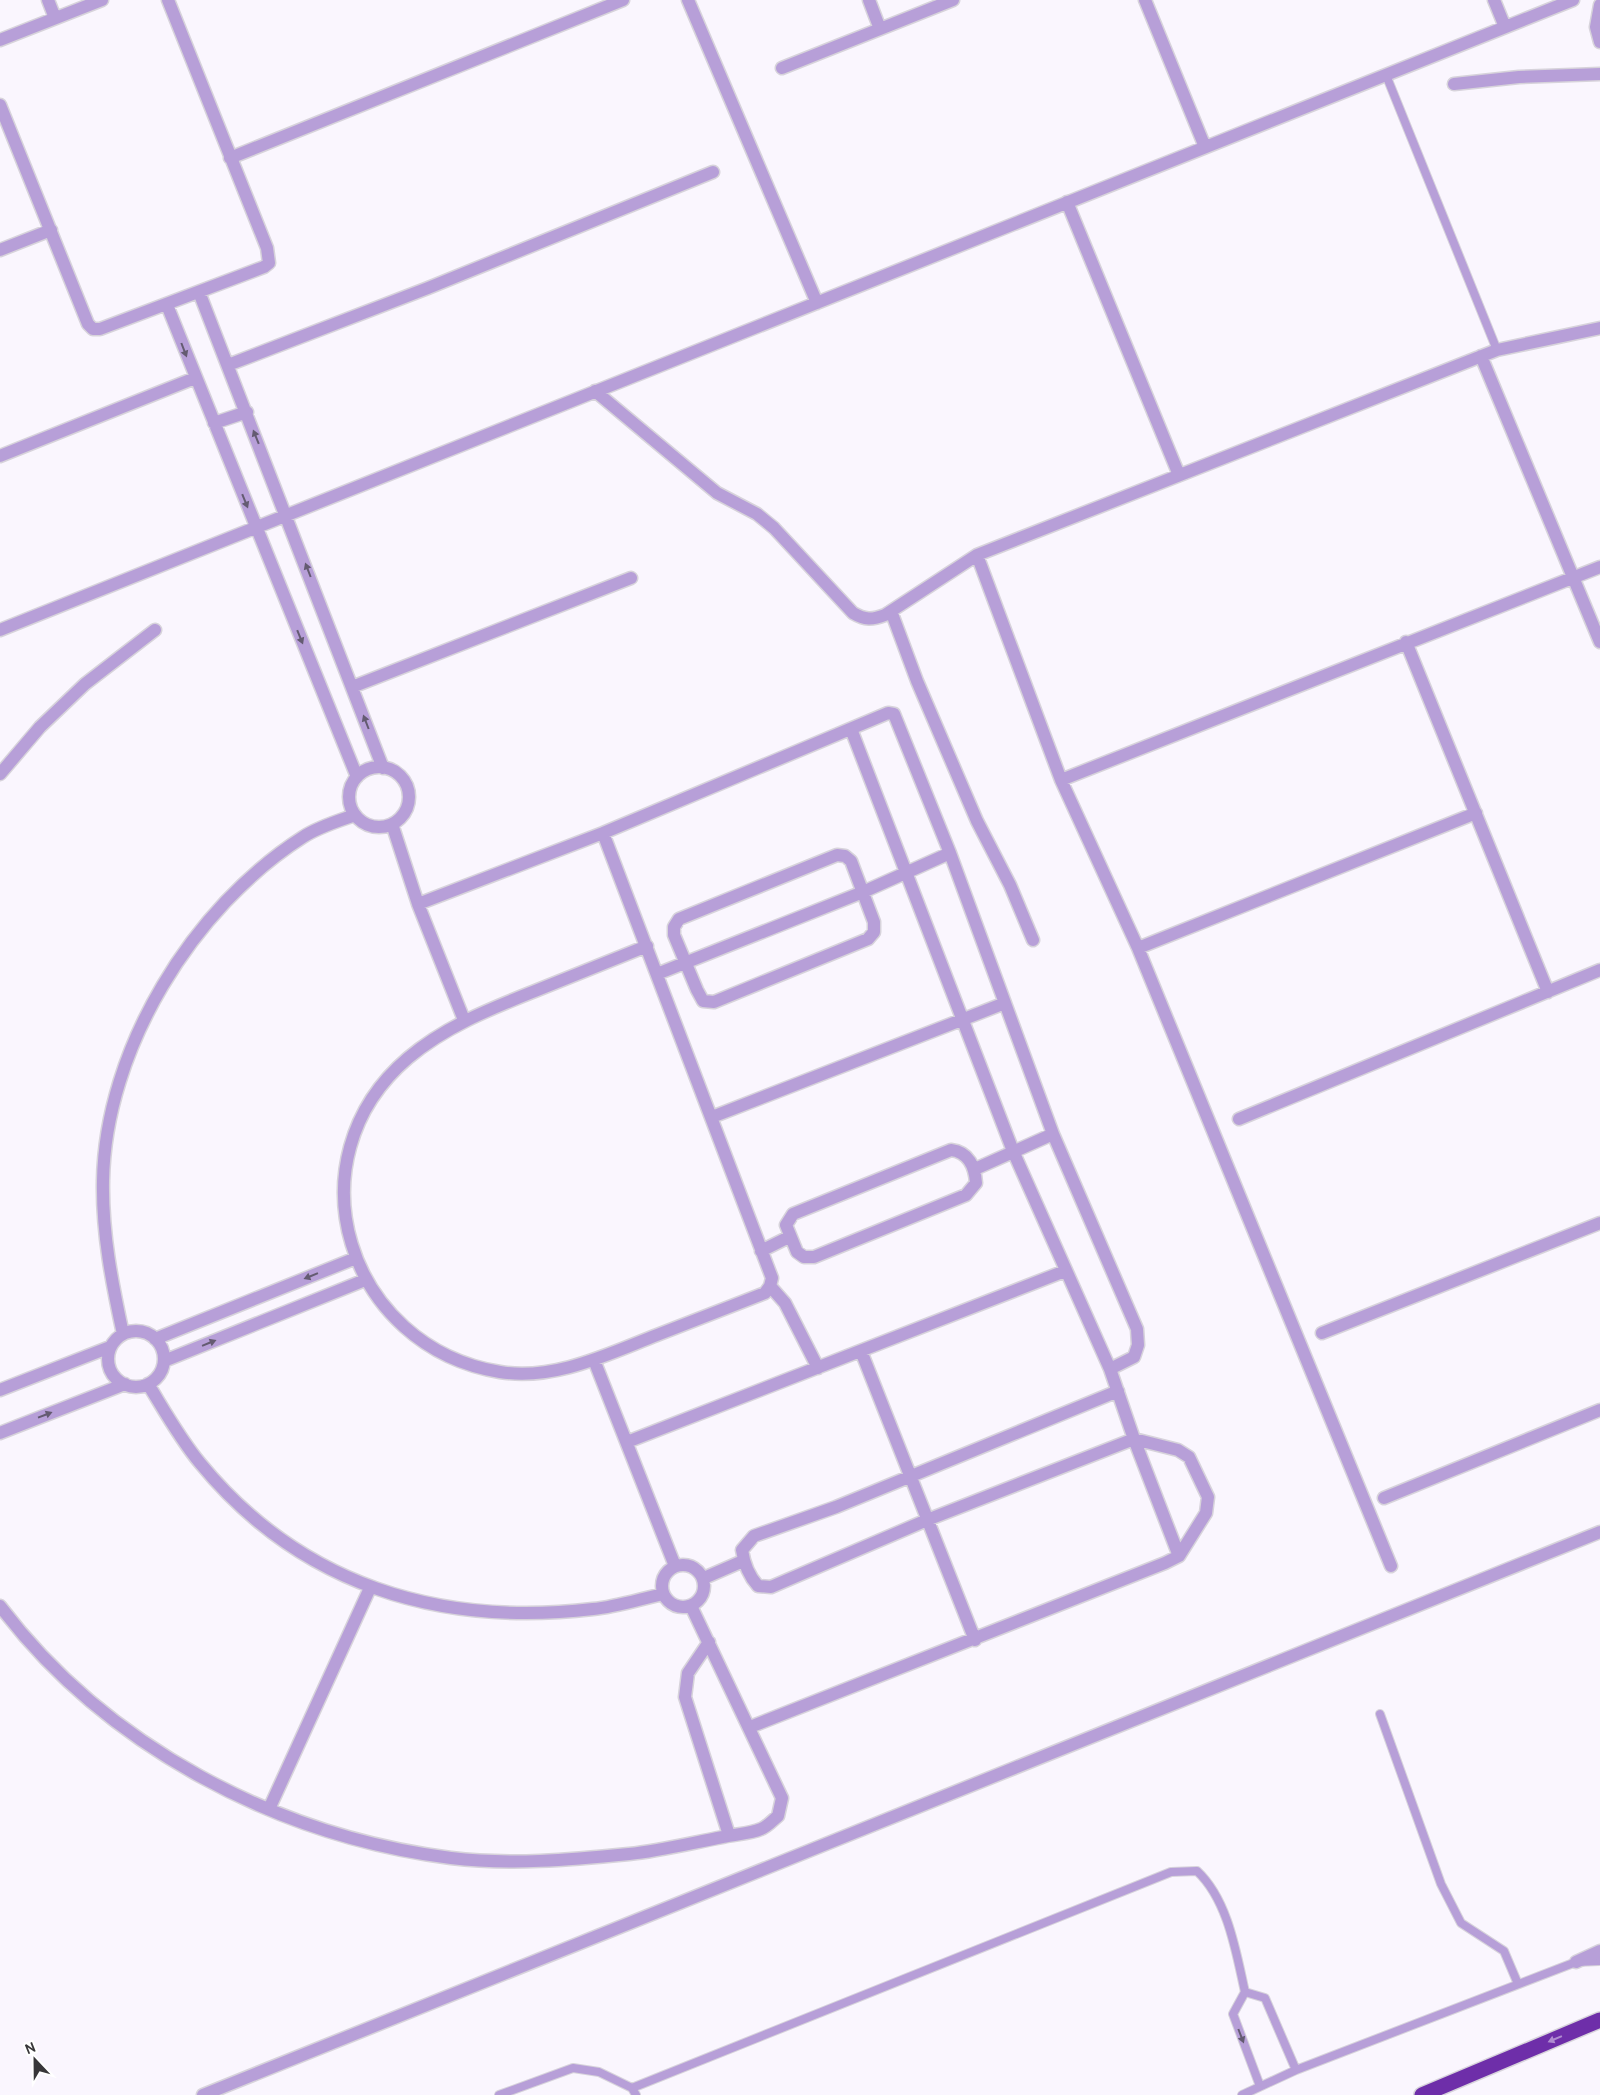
<svg xmlns="http://www.w3.org/2000/svg" width="1600" height="2095" viewBox="0 0 1600 2095" font-family="Cabin,sans-serif">
  <style>
    .lines { fill: none; stroke-linecap: round; stroke-linejoin: round }
    .lane-casing { stroke: #d7d3db; stroke-width: 10 }
    .street-casing { stroke: #d7d3db; stroke-width: 15 }
    .highway-casing { stroke: #d7d3db; stroke-width: 18 }
    .lane { stroke: #b79fd8; stroke-width: 8 }
    .street { stroke: #b79fd8; stroke-width: 12 }
    .highway { stroke: #6e2ea9; stroke-width: 15 }
    .oneway { fill: #645b71 }
    .oneway2 { fill: #af8cd0 }
  </style>
  <rect width="100%" height="100%" fill="#faf6fe"/>
  <g class="lines">
    <defs>
      <path id="lane" d="M1386,75L1497,350
        M1380,1714L1441,1884L1461,1923L1504,1951L1518,1984
        M1245,1992L1265,1998L1296,2070
        M632,2088L1171,1872L1197,1871C1228,1900 1236,1952 1245,1992L1233,2014L1260,2086
        M499,2095L573,2068L599,2072L632,2088L636,2095
        M1242,2095L1296,2070L1576,1962L1600,1961"/>
      <path id="street" d="M48,0L55,18
        M688,0L817,303
        M869,0L880,29
        M1145,0L1205,147
        M1494,0L1505,27
        M1600,5L1596,27L1600,42
        M0,40L102,0
        M782,68L953,0
        M1454,84L1519,77L1600,74
        M0,105L88,324L93,329H100L264,267L269,263L267,248L168,0
        M230,158L623,0
        M1067,202L1179,475
        M0,250L51,230
        M199,292L383,768
        M167,305L357,777
        M1481,356L1600,642
        M228,365L428,288L713,172
        M595,391L717,493L757,514L774,528L853,613C865,620 872,620 885,615L977,555L1497,350L1600,328
        M214,423L247,412
        M0,456L195,378
        M977,555L1061,780L1138,948L1476,813
        M891,611L917,681L977,821L1010,885L1033,940
        M0,630L1573,0
        M1406,642L1548,992
        M352,687L631,578
        M851,729L1013,1151L1110,1369L1134,1439L1179,1556
        M349 797a30 30 0 1 1 60 0a30 30 0 1 1-60 0Z
        M0,774L40,727L85,684L155,630
        M1061,780L1600,567
        M392,824L418,904L464,1020
        M603,833C660,981 715,1130 772,1278L770,1286L765,1293C729,1307 693,1321 657,1335C608,1354 554,1381 500,1372C347,1347 288,1160 408,1058C446,1026 490,1009 535,991C572,976 609,961 647,946
        M837,855L845,856L851,861L874,922V932L868,939L714,1002L703,1001L697,990L674,935V927L679,919Z
        M418,904L603,833L888,713L894,714L950,853L1053,1134L1137,1329L1138,1345L1134,1357L1110,1369
        M1138,948L1391,1566
        M657,974L863,892L950,853
        M712,1117L1005,1003
        M1239,1119L1600,970
        M951,1150C969,1152 975,1167 976,1183L966,1195L814,1257H804L797,1252L786,1225L793,1214Z
        M975,1169L1053,1134
        M761,1251L789,1237
        M770,1286L785,1303L818,1368
        M108 1359a28 28 0 1 1 56 0a28 28 0 1 1-56 0Z
        M1322,1333L1600,1223
        M123,1334C112,1283 102,1233 103,1181C105,1049 193,907 303,837C318,827 338,821 355,815
        M155,1339L356,1258
        M861,1351L975,1640
        M594,1360L675,1566
        M164,1361L365,1280
        M148,1384C164,1410 180,1439 200,1463C300,1585 439,1627 593,1609C616,1607 640,1599 663,1594
        M0,1390L110,1347
        M0,1433L125,1384
        M627,1442L1065,1271
        M1384,1498L1600,1410
        M662 1586a21 21 0 1 1 42 0a21 21 0 1 1-42 0Z
        M704,1578L743,1561
        M0,1606C106,1746 277,1836 451,1858C510,1865 570,1860 629,1854C660,1851 691,1843 723,1837C735,1834 750,1834 761,1829C767,1827 773,1820 778,1816L782,1798L691,1606
        M709,1642L688,1673L685,1697L729,1835
        M750,1727L1165,1563L1179,1556L1206,1513L1208,1497L1189,1457L1178,1450L1134,1439L927,1520L771,1587L758,1586C748,1575 744,1564 742,1550L754,1536L836,1507L1118,1391
        M269,1809L370,1588
        M1576,1962L1600,1951
        M203,2095L1600,1532"/>
      <path id="highway" d="M1422,2095L1600,2020"/>
    </defs>
    <use href="#lane" class="lane-casing"/>
    <use href="#street" class="street-casing"/>
    <use href="#highway" class="highway-casing"/>
    <use href="#lane" class="lane"/>
    <use href="#street" class="street"/>
    <use href="#highway" class="highway"/>
  </g>
  <defs><path id="oneway-solid" d="M-6-.8H1V-3.2L6.5 0L1 3.2V.8H-6Z" transform="scale(1.25)"/></defs>
  <g class="oneway">
    <use href="#oneway-solid" transform="translate(184 350) rotate(69)"/>
    <use href="#oneway-solid" transform="translate(256 437) rotate(-112)"/>
    <use href="#oneway-solid" transform="translate(245 501) rotate(68)"/>
    <use href="#oneway-solid" transform="translate(308 570) rotate(-111)"/>
    <use href="#oneway-solid" transform="translate(300 637) rotate(68)"/>
    <use href="#oneway-solid" transform="translate(366 722) rotate(-111)"/>
    <use href="#oneway-solid" transform="translate(311 1276) rotate(158)"/>
    <use href="#oneway-solid" transform="translate(209 1343) rotate(-22)"/>
    <use href="#oneway-solid" transform="translate(45 1415) rotate(-21)"/>
    <use href="#oneway-solid" transform="translate(1241 2036) rotate(69)"/>
  </g>
  <use class="oneway2" href="#oneway-solid" transform="translate(1555 2039) rotate(157)"/>
  <g transform="translate(35 2060) rotate(338)" stroke="#ffffff" stroke-width="4" paint-order="stroke">
  <path d="M0-4L9 19L0 12L-9 19Z" fill="#373639"/>
  <text y="-8" font-size="14" font-weight="bold" text-anchor="middle" fill="#373639">N</text>
  </g>
</svg>
